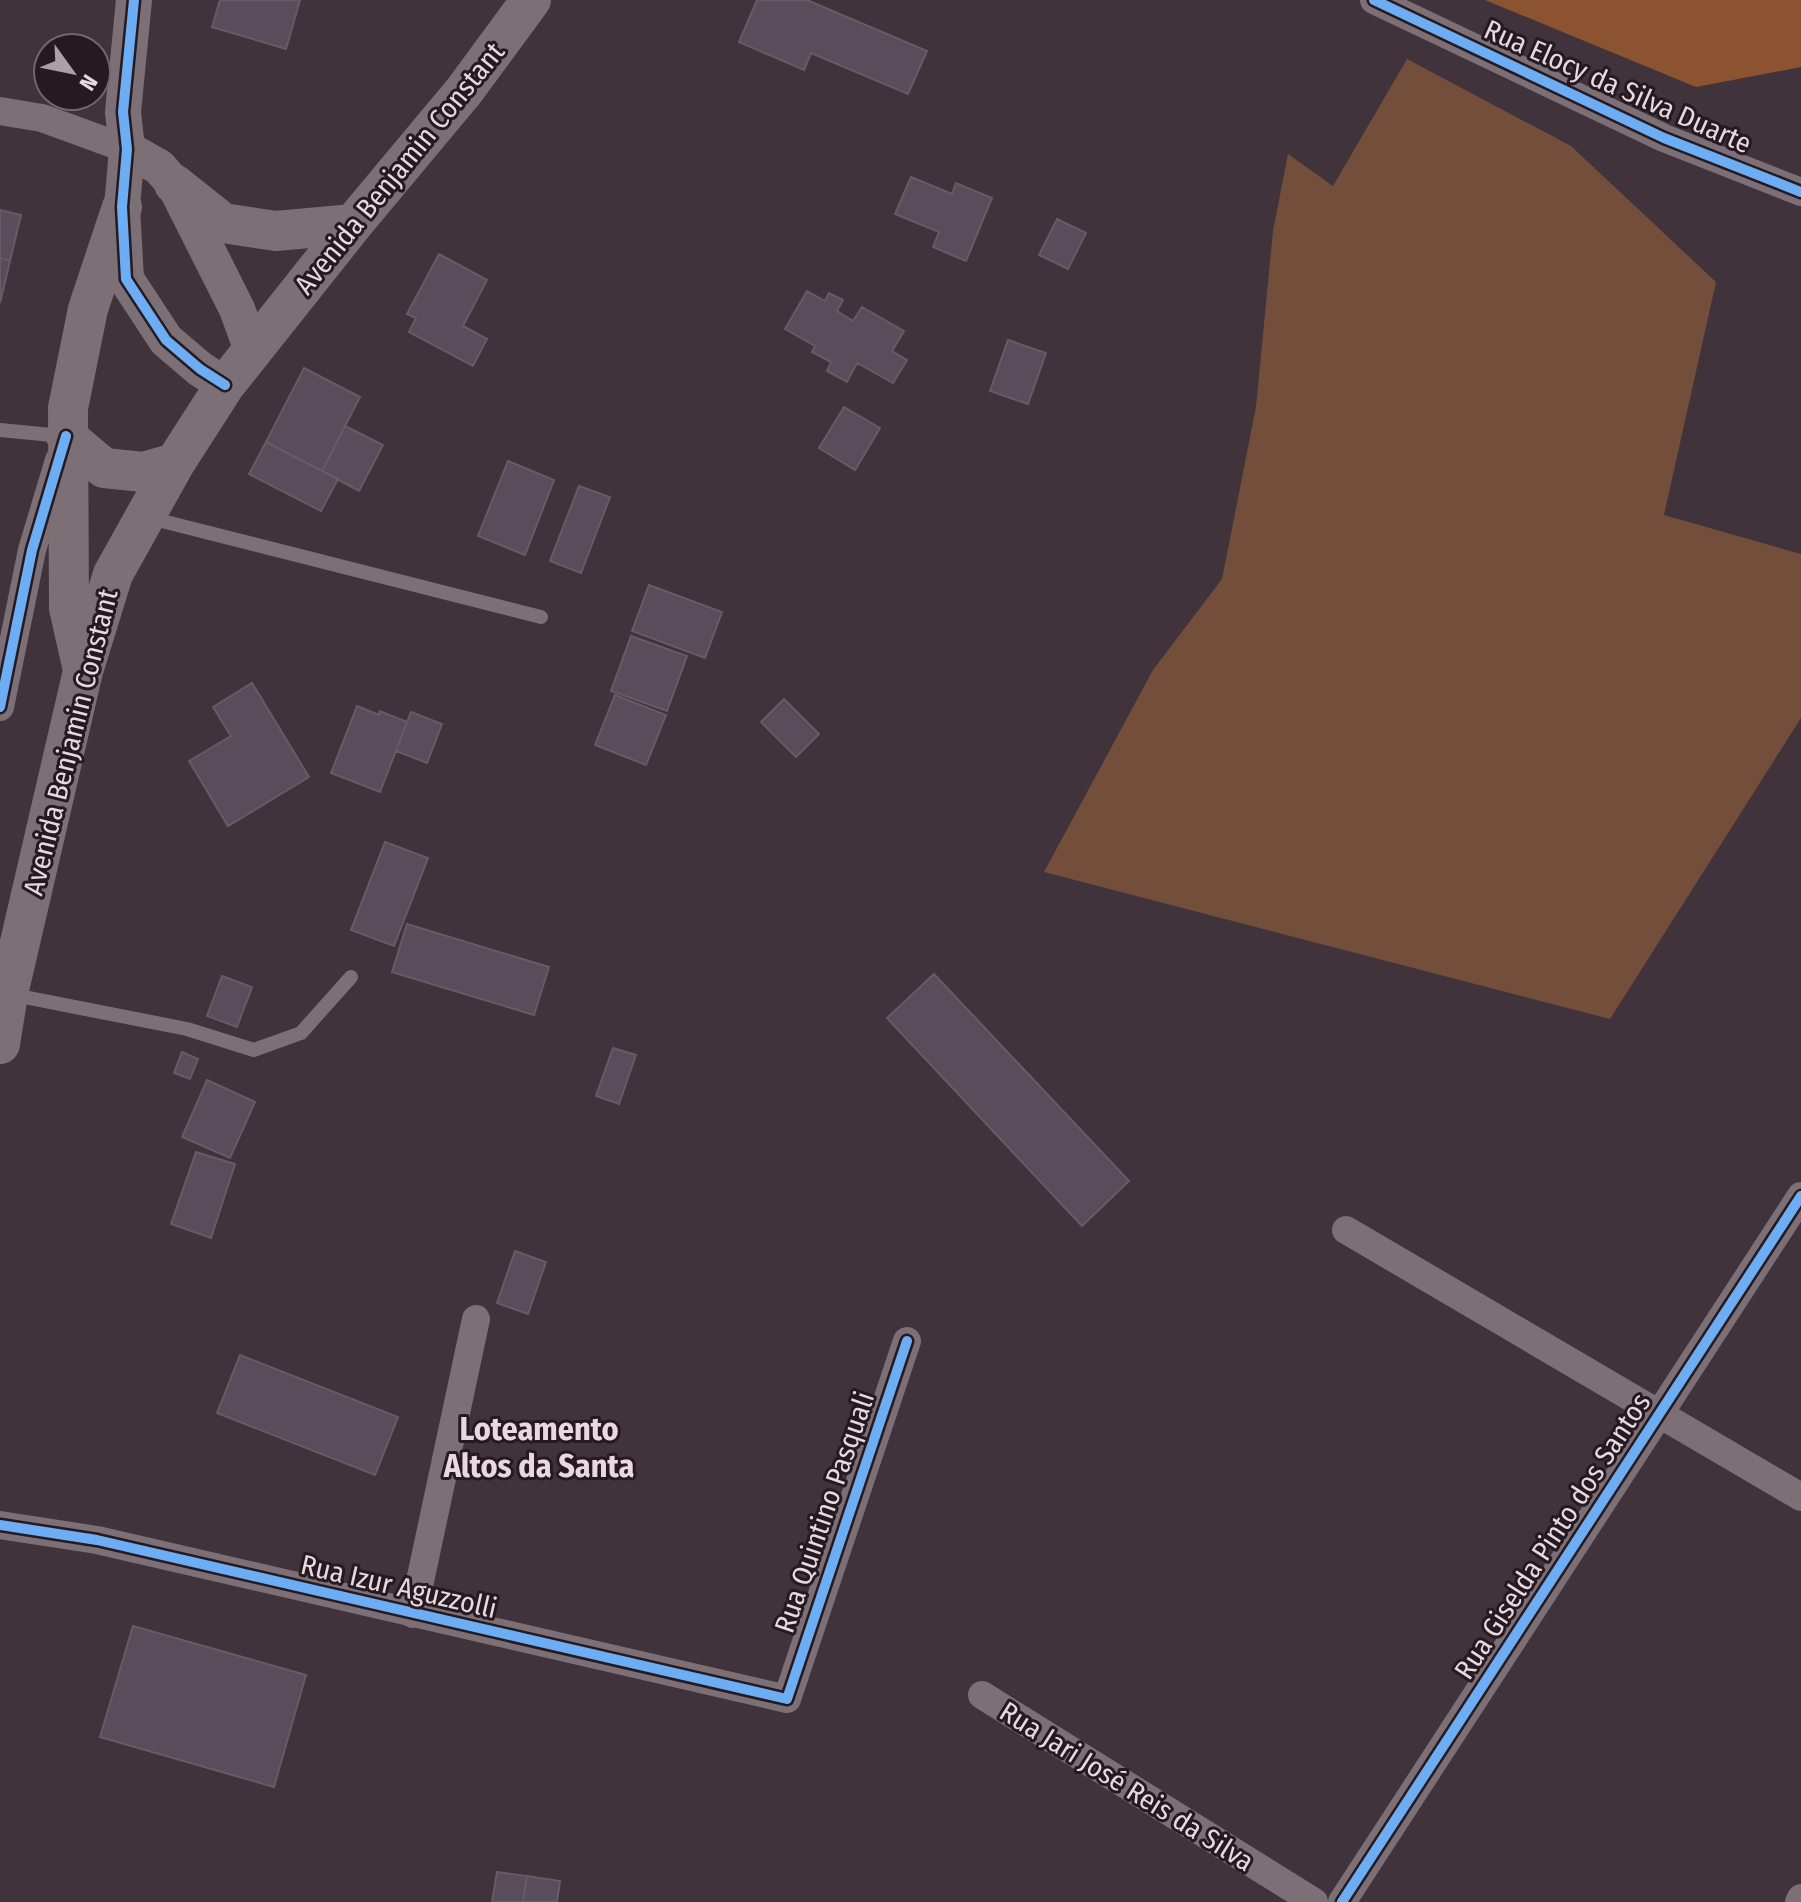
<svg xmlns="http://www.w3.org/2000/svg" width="1801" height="1902" viewBox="0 0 1801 1902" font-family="'Fira Sans Condensed',sans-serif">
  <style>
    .green { fill: #734f3b }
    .forest { fill: #8c5331 }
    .building { fill: #594c5b; stroke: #655c65; stroke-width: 2 }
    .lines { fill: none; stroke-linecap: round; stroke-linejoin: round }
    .service { stroke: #7c6f76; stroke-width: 14 }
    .minor { stroke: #7c6f76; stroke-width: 28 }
    .tertiary { stroke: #7c6f76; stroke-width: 36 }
    .secondary { stroke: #7c6f76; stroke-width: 40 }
    .cycleway-casing { stroke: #251a20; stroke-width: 15 }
    .cycleway { stroke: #6dadf4; stroke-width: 10 }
    .labels { text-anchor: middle; stroke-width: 6; stroke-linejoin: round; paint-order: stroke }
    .street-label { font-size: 28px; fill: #e9d8e1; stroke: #251a20 }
    .quarter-label { font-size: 32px; font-weight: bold; fill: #e9d8e1; stroke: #251a20 }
  </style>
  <rect width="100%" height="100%" fill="#40333b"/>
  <path class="green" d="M1407,59L1571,146L1716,282L1664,515L1801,554V718L1610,1019L1044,872L1153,670L1222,579L1256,407L1273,231L1288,154L1333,186Z"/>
  <path class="forest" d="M1485,0H1801V67L1696,87Z"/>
  <path class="building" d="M220,0H300L286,49L212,27Z
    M757,0H807L927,51L908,94L811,53L804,70L739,42Z
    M911,177L952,194L956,183L992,198L966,261L933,247L939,232L895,214Z
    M0,210L21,215L10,261L0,258Z
    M1057,219L1086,233L1068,269L1039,255Z
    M439,254L487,280L463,326L487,339L473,366L409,332L416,318L407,314Z
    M0,258L10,261L0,303Z
    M807,291L825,301L829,293L843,300L837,311L853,321L862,307L904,331L892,351L907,360L893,383L857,363L847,382L827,371L831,362L812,352L815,346L785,329Z
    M1008,340L1046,353L1028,404L990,391Z
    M304,368L360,397L322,471L266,442Z
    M844,407L880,428L855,470L819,448Z
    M345,426L383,445L359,491L322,471Z
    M266,442L338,479L321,511L249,474Z
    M508,461L554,480L525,555L478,536Z
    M579,486L610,497L581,573L550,561Z
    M649,585L722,612L705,658L632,631Z
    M631,636L687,656L667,711L611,691Z
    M252,683L309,777L228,826L189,761L231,736L213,707Z
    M615,695L666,715L646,765L595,745Z
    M784,699L819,734L796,757L761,722Z
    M357,706L379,715L380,711L407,722L380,792L331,773Z
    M411,712L442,724L427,763L396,751Z
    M385,842L428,858L394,946L351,930Z
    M407,924L549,967L534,1015L392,972Z
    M934,974L1129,1181L1082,1226L887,1018Z
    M222,976L252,987L237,1027L207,1016Z
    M613,1048L636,1055L619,1104L596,1096Z
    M182,1052L198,1059L190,1079L174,1073Z
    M207,1080L255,1102L230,1158L182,1137Z
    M196,1152L235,1164L211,1238L171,1224Z
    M515,1251L546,1262L528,1314L497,1303Z
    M240,1355L398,1417L375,1475L217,1413Z
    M133,1626L306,1675L274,1787L100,1737Z
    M497,1872L527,1876L523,1902H492Z
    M527,1876L560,1881L557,1902H523Z"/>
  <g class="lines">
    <path class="service" d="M0,430L62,436
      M150,518L541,617
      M9,994L187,1029L254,1050L301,1033L351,977"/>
    <path class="minor" d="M1374,0L1664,138L1801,192
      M0,111L42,118L127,149
      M0,707L32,550L59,460
      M1346,1230L1801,1497
      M0,1525L97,1540L787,1699L907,1341
      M413,1614L476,1319
      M982,1695L1314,1902
      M1342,1902L1801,1196
      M1799,1902L1801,1898"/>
    <path class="tertiary" d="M134,0L123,112L127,149L122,207L126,279L166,340L200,369L225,385
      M127,149L159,167L174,184L237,309L253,353"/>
    <path class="secondary" d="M174,184L223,223L276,231L353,224
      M66,436L104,468L143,472L175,463
      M83,670L69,608L68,408L88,309L122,207
      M0,1044L8,994L83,671L113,574L175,463L225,385L353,224L464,91L531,0"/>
    <defs>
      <path id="cycleway" d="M134,0L123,112L127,149L122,207L126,279L166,340L200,369L225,385
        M1374,0L1664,138L1801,192
        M0,707L32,550L66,436
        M0,1525L97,1540L787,1699L907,1341
        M1342,1902L1801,1196"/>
    </defs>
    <use href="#cycleway" class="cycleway-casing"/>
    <use href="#cycleway" class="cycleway"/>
  </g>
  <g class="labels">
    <g class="street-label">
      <text transform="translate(1618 86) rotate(24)" y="10">Rua Elocy da Silva Duarte</text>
      <text transform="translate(399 168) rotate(-51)" y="10">Avenida Benjamin Constant</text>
      <text transform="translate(70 742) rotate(-76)" y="10">Avenida Benjamin Constant</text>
      <text transform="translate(824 1512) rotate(-71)" y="10">Rua Quintino Pasquali</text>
      <text transform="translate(1552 1536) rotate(-57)" y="10">Rua Giselda Pinto dos Santos</text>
      <text transform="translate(399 1586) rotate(13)" y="10">Rua Izur Aguzzolli</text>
      <text transform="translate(1127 1786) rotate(32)" y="10">Rua Jari José Reis da Silva</text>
    </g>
    <g class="quarter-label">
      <text x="539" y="1440">Loteamento<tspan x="539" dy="37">Altos da Santa</tspan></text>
    </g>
  </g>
  <g transform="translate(72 72) rotate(123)"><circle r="38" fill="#251a20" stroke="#73666d" stroke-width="2"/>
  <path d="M0-6L14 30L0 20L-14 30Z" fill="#ae9ea7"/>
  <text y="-12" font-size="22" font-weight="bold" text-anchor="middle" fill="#e9d8e1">N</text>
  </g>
</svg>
